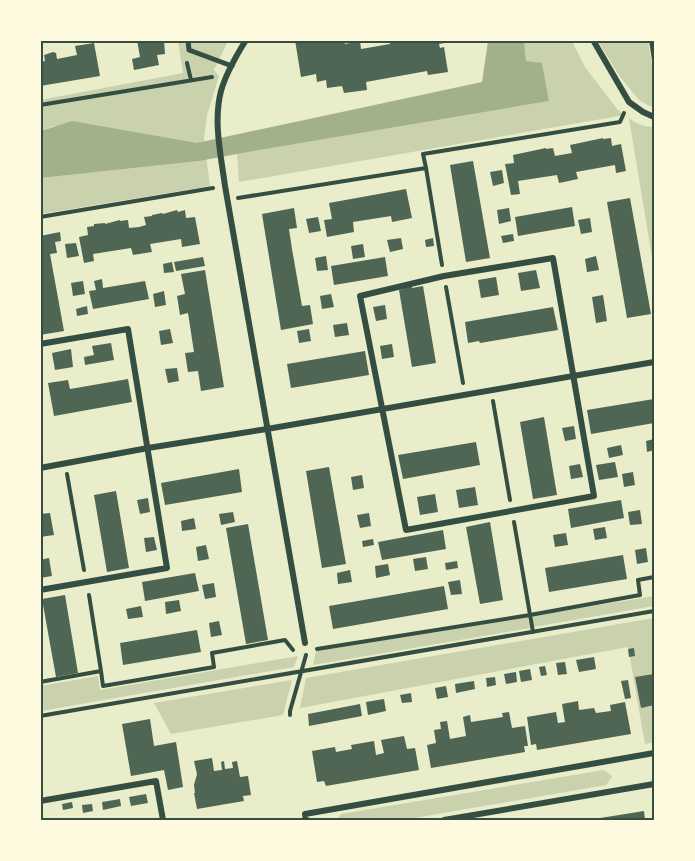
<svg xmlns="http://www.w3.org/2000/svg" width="695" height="861" viewBox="0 0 695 861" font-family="'Titillium Web',sans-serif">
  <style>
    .green { fill: #cad2ad }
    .water { fill: #a3b18a }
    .building { fill: #4f6655 }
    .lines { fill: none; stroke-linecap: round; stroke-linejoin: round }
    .path { stroke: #344e41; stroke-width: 4 }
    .pedestrian { stroke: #344e41; stroke-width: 5 }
    .minor { stroke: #344e41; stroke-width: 6 }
    .neatline { fill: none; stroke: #344e41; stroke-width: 2 }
  </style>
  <rect width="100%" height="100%" fill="#e9edc9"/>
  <path class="green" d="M178,41H228L214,70L219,76L207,115L204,139L210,186L41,214V178L199,161L54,126L41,131L40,100L183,73Z
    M524,41H572L585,67L618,110L625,115L239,182L237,154L549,101L542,64L526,61Z
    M598,41H648L654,76V108L640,101L620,77Z
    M629,118C636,124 645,127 654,127V270Z
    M654,596V606L534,627L532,616Z
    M528,617L530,628L313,665L316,651Z
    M654,618V742L645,744L628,647L300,708L306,678Z
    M298,656L294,667L41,711V686L98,676L100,690Z
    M292,680L283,715L171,734L154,703Z
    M604,770L611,775L612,777L606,785L403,820H337L341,814Z"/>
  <path class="water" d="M488,41H524L526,61L542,63L549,101L237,154L199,161L41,178V131L72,121L197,143L482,82Z"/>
  <path class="building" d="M137,40H164L165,54L157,55L159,65L134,70L132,59L140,57Z
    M295,40H344L345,44L360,41L361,49L390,44L389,40H449L450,42L439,44L440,48L444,47L448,72L428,75L427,71L366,82L367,90L344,93L342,86L327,88L326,80L317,82L316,74L301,77Z
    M94,43L100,76L40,86V62L45,61L44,55L53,52L56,53L57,59L77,55L75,46Z
    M603,138V139L611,138L612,146L621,144L626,171L616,173L615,165L576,172L578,179L559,183L557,175L518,181L520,194L511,195L505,164L514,163L513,155L546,148V149L553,148L555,156L572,153L570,145Z
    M473,161L490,258L466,262L450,165Z
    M502,170L504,183L493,186L490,172Z
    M406,189L412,218L392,222L391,216L353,222L354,232L327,237L324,220L332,219L329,203Z
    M630,198L651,314L627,318L607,202Z
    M572,207L575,226L518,236L515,217Z
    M294,208L297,228L289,229L292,249L302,306L310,305L313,324L281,330L262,214Z
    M509,208L511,221L499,224L497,210Z
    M177,210L178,212L185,210L186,218L195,217L200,244L182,247L181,239L150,244L152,252L133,255L131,248L93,254L94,261L84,263L79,237L88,235L87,227L94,226V224L105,223V224L120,220V221L128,220L129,228L139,227L146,225L144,217L152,216V215L162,213L163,214Z
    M318,217L321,231L309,233L306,219Z
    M590,218L592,232L581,234L578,220Z
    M60,232L61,241L55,242L57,253L50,254L64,331L40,335V236Z
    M513,234L514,241L503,243L501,236Z
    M401,238L403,249L390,252L387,240Z
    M433,238L434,246L426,247L425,240Z
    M76,243L79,256L67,258L65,244Z
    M363,244L365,257L353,259L351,246Z
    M326,256L328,270L317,271L315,258Z
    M596,256L599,270L587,272L585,259Z
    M203,257L205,266L176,271L174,262Z
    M385,257L388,276L334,285L331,266Z
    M172,262L174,272L164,273L163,264Z
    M205,270L224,387L201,391L198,371L188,372L185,353L194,352L188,313L180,315L177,296L185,294L181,274Z
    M536,270L540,288L521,291L518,273Z
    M496,277L499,295L481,298L478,280Z
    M102,279L103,288L145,281L149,299L93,309L89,291L96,290L94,281Z
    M83,281L85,294L73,296L71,283Z
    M412,286V288L423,286L436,363L412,367L399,290Z
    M164,291L166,305L155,307L153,294Z
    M331,294L334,307L322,309L320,296Z
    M603,295L607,321L596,323L592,297Z
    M385,305L387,319L376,321L373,307Z
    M87,306L88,314L77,316L76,309Z
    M553,307L558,330L480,343L479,341L468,343L465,322Z
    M347,323L349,335L335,337L333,325Z
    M170,329L173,343L161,345L159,331Z
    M309,329L311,341L299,343L297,331Z
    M111,343L114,360L85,365L84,357L94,355L92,346Z
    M392,344L394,357L382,359L380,346Z
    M71,349L73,367L55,370L52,353Z
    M365,351L369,375L291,388L287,364Z
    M177,368L179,381L168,383L165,369Z
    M128,379L132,402L54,416L48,383L68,380L70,389Z
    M654,399V423L591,434L587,410Z
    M544,417L557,495L533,499L520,422Z
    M574,426L576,439L565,441L562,428Z
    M654,439V450L647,452L646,441Z
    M476,442L480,465L403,479L398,455Z
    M621,445L623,455L609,458L607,448Z
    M615,462L618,477L599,480L596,465Z
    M580,464L583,477L571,479L569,466Z
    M329,467L346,564L322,568L306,471Z
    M239,469L242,492L165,505L161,483Z
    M633,472L635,485L624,487L622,474Z
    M362,475L364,488L353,490L351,477Z
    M475,487L478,505L459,508L456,490Z
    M116,491L129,568L107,572L94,495Z
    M435,494L438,512L420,515L417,497Z
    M148,498L150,512L140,514L137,500Z
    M621,500L624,518L571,528L568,509Z
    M640,510L642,524L630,525L628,512Z
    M233,512L235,522L221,525L219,514Z
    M50,513L54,535L40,537V514Z
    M369,513L371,526L360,528L357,515Z
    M194,518L196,529L182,531L181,521Z
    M490,522L503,600L480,604L466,527Z
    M248,524L268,640L246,644L226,528Z
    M605,527L607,538L595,540L593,529Z
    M443,530L446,549L382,560L378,542Z
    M566,533L568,545L555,547L553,535Z
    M154,537L157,550L146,552L144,538Z
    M373,539L374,545L363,547L362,541Z
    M206,545L209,559L198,561L196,547Z
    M646,548L648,562L637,564L635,550Z
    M623,555L627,579L549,592L545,568Z
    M426,557L428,569L415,571L413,559Z
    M49,558L52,576L40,578V560Z
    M457,561L458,568L446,570L445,563Z
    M388,564L390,575L376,578L375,566Z
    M350,570L352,582L338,584L337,573Z
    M195,573L199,591L145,601L142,582Z
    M460,580L462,594L451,595L448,582Z
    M214,583L216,597L205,599L202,585Z
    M444,586L448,609L333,629L329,606Z
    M65,595L78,673L56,677L42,599Z
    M179,600L181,611L166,614L165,602Z
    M141,606L143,617L128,619L126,609Z
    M219,621L222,635L211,637L209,623Z
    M197,630L201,652L123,665L120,643Z
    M634,648L635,656L629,657L628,649Z
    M594,657L596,669L579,672L576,660Z
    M565,662L567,674L558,675L556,663Z
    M545,666L547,675L541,676L539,667Z
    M530,669L532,680L521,682L519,671Z
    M516,672L517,682L506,684L504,674Z
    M654,674V705L641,708L635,677Z
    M495,677L496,685L487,687L486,678Z
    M628,680L631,698L625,699L621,681Z
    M474,681L475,689L456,693L455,684Z
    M446,686L448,697L437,699L435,688Z
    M411,693L412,702L402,703L400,695Z
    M384,699L386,711L368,715L366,702Z
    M578,701L579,710L594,708L596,713L611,711L610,705L625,702L631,734L537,750L536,744L531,745L527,717L556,712L558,723L565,722L562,704Z
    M360,704L362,716L309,726L308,714Z
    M509,712L512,728L525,726L528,746H524L525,752L431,768L427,745L436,743L434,730L441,729L440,722L447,721L450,739L466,736L463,717L470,715L471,722L503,717L502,713Z
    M150,719L154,746L176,742L183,787L168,790L164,770L131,776L122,724Z
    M404,736L407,749L415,748L419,770L326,786L324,781L317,782L312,751L335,747L336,752L352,749L351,745L374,741L376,755L384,753L381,740Z
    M212,758L214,771L222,770L221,762L224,761L225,769L233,768L232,762L237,761L240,777L248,776L251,795L243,796L244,801L197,809L194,793H195L194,785L197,774L194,761Z
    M146,794L148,803L131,806L129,797Z
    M120,799L121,806L103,810L102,802Z
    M72,802L73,808L63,810L62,804Z
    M92,804L93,811L83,813L82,805Z
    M644,811L645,820H594V819Z"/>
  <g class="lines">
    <path class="path" d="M651,40L654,60
      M187,63L191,80
      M40,105L212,77
      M426,168L442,265
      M238,198L426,168L423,154L620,122L624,113
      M40,217L213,188
      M446,287L463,383
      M493,401L510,500
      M67,474L84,570
      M514,522L533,632
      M89,595L101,671
      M317,649L530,615L640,595L638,580L654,577
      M40,682L101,671L103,686L214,667L212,653L285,640L293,650
      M290,715V711L306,655
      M40,716L654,611"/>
    <path class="pedestrian" d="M188,40L189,50L232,66"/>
    <path class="minor" d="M246,40C236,56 226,73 221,91C213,121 221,156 225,186L305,643
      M593,40L629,102L643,112L654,117
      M553,258L594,496L406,530L360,296L444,276Z
      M40,344L128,329L167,568L40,590
      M40,468L148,448L267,429L654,362
      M40,801L156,781L163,820
      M306,820L305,814L654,753
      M444,820L654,784"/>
  </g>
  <rect width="695" height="861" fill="none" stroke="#fefae0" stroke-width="84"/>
  <rect x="42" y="42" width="611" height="777" class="neatline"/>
</svg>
